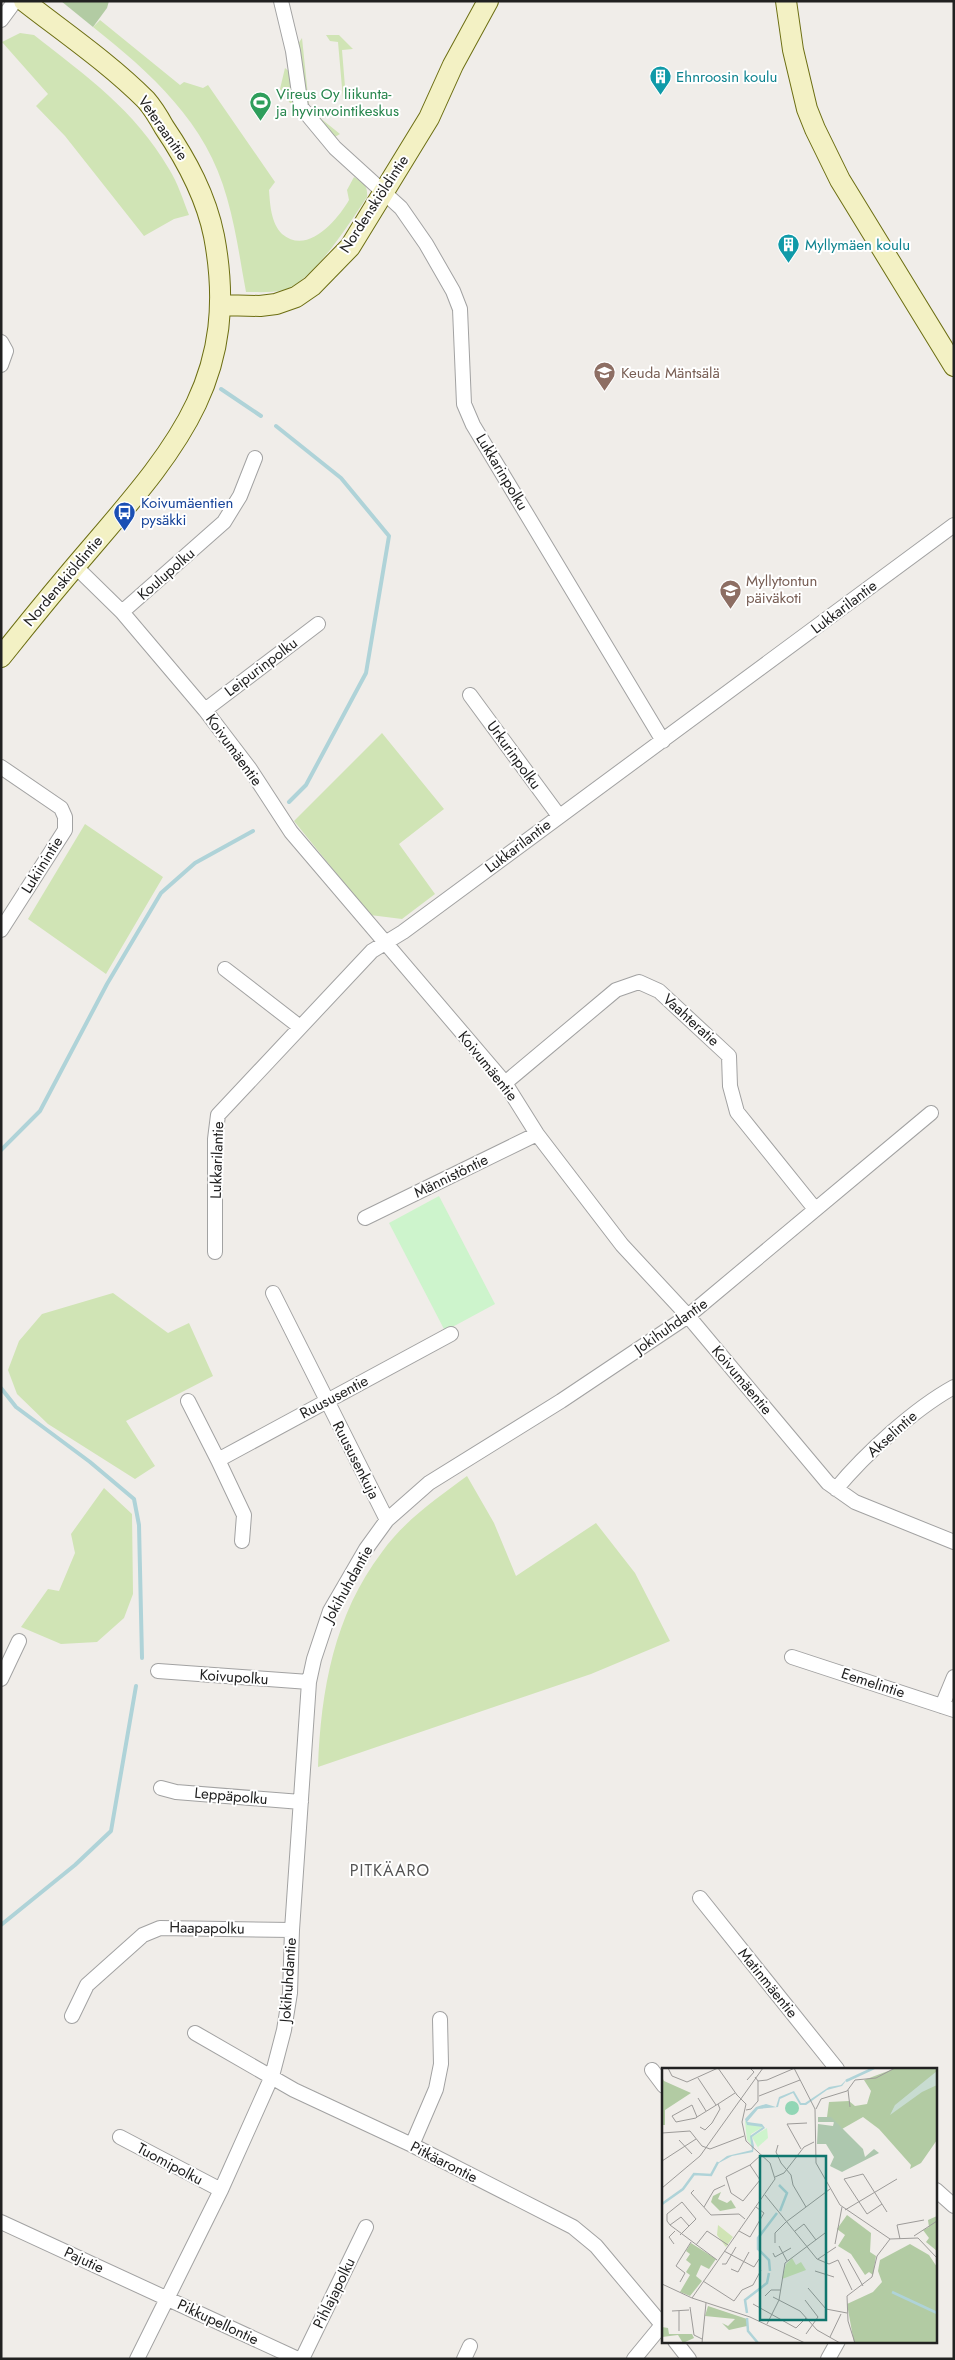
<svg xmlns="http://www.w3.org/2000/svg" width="955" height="2360" viewBox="0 0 955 2360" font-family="Jost,sans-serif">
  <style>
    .grass { fill: #d0e4b5 }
    .forest { fill: #b2cba3 }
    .park { fill: #cdf4cc }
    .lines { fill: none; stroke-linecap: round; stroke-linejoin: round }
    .stream { stroke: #afd3d8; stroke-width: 4 }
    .street-casing { stroke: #a2a2a2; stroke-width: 16 }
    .secondary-casing { stroke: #6c6e12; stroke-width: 22 }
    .street { stroke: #fff; stroke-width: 14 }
    .secondary { stroke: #f3f1c4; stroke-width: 20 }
    .labels { text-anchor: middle; stroke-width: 4; stroke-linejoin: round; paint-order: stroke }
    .culture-label { font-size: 15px; fill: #0d838f; stroke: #fff; text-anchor: start }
    .leisure-label { font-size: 15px; fill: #27864d; stroke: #fff; text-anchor: start }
    .street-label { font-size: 15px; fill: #212121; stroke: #fff }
    .education-label { font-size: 15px; fill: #785e54; stroke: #fff; text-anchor: start }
    .transit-label { font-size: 15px; fill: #164399; stroke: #fff; text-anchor: start }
    .neighbourhood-label { font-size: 16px; letter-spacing: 1px; fill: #545454; stroke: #fff }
    .inset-river { fill: none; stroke: #afd3d8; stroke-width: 2.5 }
    .inset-road { fill: none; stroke: #9d9b99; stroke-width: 1 }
    .view { fill: #0f766e; fill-opacity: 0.15; stroke: #0f766e; stroke-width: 2.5 }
    .inset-edge { fill: none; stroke: #212121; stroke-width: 2.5 }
  </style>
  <rect width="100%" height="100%" fill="#f0ede9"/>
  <path class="grass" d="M100,20L180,85L184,82L203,88L208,85L275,182L269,190C270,204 271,223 282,234C308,256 338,219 349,200L347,190L354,177C363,182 368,185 367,197C350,222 314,281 284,290C272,293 258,292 246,292C240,260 236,229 227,198C207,123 151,73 93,27Z
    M20,33L34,35C87,77 134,109 169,169C178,183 183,200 189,215L174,219L144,236L65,136L36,106L48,94L2,42Z
    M326,35H339L353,49L342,50L346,99H343L338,42L330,41Z
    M302,38L309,105L314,113L340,134L333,138L306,106L296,47Z
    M285,68L291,73L295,100L293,103H290L280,89Z
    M382,733L444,809L399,844L435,894L402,919L370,915L294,821Z
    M85,824L163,877L106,974L28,919Z
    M113,1293L168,1333L189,1323L213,1376L126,1421L155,1466L135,1479L48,1424L17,1394L8,1370L19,1341L42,1314Z
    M467,1476L494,1523L516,1576L596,1523L635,1573L670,1641L591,1674L318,1767C321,1690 334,1615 382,1552C404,1521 437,1498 467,1476Z
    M104,1488L132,1514L133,1594L124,1618L97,1642L61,1644L21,1627L48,1589L59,1591L75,1553L71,1534Z"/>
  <path class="forest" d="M61,1H109L107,8L93,27Z"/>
  <path class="park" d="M439,1196L495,1304L445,1331L389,1223Z"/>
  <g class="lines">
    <path class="stream" d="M221,389L261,416
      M276,426L341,478L389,536L366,673L306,785L289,802
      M1,1150L40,1111L107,984L161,893L195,863L253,831
      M1,1388L16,1407L90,1462L134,1499L139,1525L142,1658
      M1,1925L75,1865L111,1831L136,1686"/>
    <defs>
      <path id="street" d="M281,1L293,51L301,107L335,148L401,208L426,244L453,291L460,309L464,404L473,425L663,741
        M1,20L15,1
        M1,342L6,351L1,365
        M75,566L122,612L205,710L250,769L291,832L505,1083L537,1134L622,1245L688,1316L828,1483L855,1502L954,1542
        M122,612L224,522L240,496L255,458
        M470,695L559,816
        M205,710L318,624
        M1,767L61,808L65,817V830L1,930
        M225,969L300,1027
        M505,1083L616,990L639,982L659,991L729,1056L730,1086L737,1112L815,1209
        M365,1218L537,1134
        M215,1252V1139L218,1115L372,951L403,932L954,525
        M273,1293L387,1520
        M188,1401L218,1460L451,1334
        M218,1460L244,1515L242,1541
        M836,1489C865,1454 914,1409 954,1387
        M792,1657L954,1710
        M158,1671L309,1682
        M1,1679L19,1641
        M942,1706L954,1677
        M161,1788L176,1792L301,1802
        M700,1898L837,2069
        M72,2016L87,1985L143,1935L160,1928L292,1930
        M195,2033L294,2090L412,2145L573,2227L596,2246L664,2327
        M652,2070L664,2086
        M120,2137L221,2190
        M412,2145L436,2089L441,2064L440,2019
        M936,2190L954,2206
        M1,2222L298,2359
        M675,2341L689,2359
        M137,2359L221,2190L272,2076L284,2030L290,1993L292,1930L309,1682L314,1659L330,1611L366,1549L387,1520L429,1483L561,1401L688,1316L931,1113
        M302,2359L366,2227
        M464,2359L470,2346
        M634,2359L662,2325
        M828,2359L838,2341"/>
      <path id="secondary" d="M786,1L793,50L807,109L815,129L840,180L954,366
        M220,305L260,306L276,304L296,297L312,286L350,247L429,118L453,65L488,1
        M1,657C32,618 64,579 96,542C180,444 240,373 214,236C206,196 187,161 164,127C159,118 153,108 146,100C109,63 65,33 24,1"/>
    </defs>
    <use href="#street" class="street-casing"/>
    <use href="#secondary" class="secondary-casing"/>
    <use href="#street" class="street"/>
    <use href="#secondary" class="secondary"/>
  </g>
  <defs>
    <symbol id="building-pin" viewBox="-11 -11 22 30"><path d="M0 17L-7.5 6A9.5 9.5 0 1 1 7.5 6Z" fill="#0f9aa8" stroke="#fff"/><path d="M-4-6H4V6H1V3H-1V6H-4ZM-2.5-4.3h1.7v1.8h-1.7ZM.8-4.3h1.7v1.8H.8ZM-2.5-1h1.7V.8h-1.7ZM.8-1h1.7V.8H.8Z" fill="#fff"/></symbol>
    <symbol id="stadium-pin" viewBox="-11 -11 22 30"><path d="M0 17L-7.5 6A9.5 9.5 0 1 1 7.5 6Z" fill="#2e9e5b" stroke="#fff"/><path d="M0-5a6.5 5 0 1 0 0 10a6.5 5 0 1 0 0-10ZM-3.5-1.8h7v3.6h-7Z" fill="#fff"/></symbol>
    <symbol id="school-pin" viewBox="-11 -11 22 30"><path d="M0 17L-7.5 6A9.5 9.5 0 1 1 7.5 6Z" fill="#8d6e63" stroke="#fff"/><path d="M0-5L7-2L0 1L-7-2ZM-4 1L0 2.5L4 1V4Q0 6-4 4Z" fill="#fff"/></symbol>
    <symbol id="bus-pin" viewBox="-11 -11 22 30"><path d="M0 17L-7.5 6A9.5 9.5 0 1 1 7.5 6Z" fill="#1a4fb4" stroke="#fff"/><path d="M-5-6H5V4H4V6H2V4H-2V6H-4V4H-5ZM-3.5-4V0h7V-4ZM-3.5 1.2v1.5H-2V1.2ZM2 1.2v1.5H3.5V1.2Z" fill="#fff"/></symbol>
  </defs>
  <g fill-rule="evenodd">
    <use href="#building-pin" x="648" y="64" width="25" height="34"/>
    <use href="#stadium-pin" x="248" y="90" width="25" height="34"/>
    <use href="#building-pin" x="776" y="232" width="25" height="34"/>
    <use href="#school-pin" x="592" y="360" width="25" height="34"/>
    <use href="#bus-pin" x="112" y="500" width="25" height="34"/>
    <use href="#school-pin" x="718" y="578" width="25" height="34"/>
  </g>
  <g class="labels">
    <g class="culture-label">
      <text x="676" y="82">Ehnroosin koulu</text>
      <text x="805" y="250">Myllymäen koulu</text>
    </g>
    <g class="leisure-label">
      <text x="276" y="99">Vireus Oy liikunta-<tspan x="276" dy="17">ja hyvinvointikeskus</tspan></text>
    </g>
    <g class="street-label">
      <text transform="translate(163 128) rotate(55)" y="5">Veteraanitie</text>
      <text transform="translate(374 204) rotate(-57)" y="5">Nordenskiöldintie</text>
      <text transform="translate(502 472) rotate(59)" y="5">Lukkarinpolku</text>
      <text transform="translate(166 574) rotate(-41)" y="5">Koulupolku</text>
      <text transform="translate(63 581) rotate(-50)" y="5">Nordenskiöldintie</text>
      <text transform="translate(844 607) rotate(-37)" y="5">Lukkarilantie</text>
      <text transform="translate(261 667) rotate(-37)" y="5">Leipurinpolku</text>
      <text transform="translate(234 750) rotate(54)" y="5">Koivumäentie</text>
      <text transform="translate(514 755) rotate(54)" y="5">Urkurinpolku</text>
      <text transform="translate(518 846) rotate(-37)" y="5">Lukkarilantie</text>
      <text transform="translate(42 865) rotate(-58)" y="5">Lukiinintie</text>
      <text transform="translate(691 1020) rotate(42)" y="5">Vaahteratie</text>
      <text transform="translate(488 1066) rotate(51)" y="5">Koivumäentie</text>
      <text transform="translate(217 1160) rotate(-88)" y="5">Lukkarilantie</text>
      <text transform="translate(451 1176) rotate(-26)" y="5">Männistöntie</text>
      <text transform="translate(671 1326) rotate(-35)" y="5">Jokihuhdantie</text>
      <text transform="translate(742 1380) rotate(50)" y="5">Koivumäentie</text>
      <text transform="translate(334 1397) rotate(-28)" y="5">Ruususentie</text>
      <text transform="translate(892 1434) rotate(-42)" y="5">Akselintie</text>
      <text transform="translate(356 1460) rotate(63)" y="5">Ruususenkuja</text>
      <text transform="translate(348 1584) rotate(-61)" y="5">Jokihuhdantie</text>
      <text transform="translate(234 1677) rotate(4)" y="5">Koivupolku</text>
      <text transform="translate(873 1683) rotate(18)" y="5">Eemelintie</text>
      <text transform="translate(231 1796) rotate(5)" y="5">Leppäpolku</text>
      <text transform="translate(207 1928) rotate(1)" y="5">Haapapolku</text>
      <text transform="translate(288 1980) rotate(-86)" y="5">Jokihuhdantie</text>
      <text transform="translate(768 1983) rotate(51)" y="5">Matinmäentie</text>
      <text transform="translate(444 2162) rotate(27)" y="5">Pitkäarontie</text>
      <text transform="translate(170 2164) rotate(28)" y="5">Tuomipolku</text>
      <text transform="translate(84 2260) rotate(25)" y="5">Pajutie</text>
      <text transform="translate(334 2293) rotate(-64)" y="5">Pihlajapolku</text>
      <text transform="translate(218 2322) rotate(25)" y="5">Pikkupellontie</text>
    </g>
    <g class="education-label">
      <text x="621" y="378">Keuda Mäntsälä</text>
      <text x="746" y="586">Myllytontun<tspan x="746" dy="17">päiväkoti</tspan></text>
    </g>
    <g class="transit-label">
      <text x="141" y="508">Koivumäentien<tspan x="141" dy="17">pysäkki</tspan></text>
    </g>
    <g class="neighbourhood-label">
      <text x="390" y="1876">PITKÄARO</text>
    </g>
  </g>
  <g transform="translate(662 2068)">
    <rect width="275" height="275" fill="#f0ede9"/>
    <path d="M56,157L71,169L64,179L55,167ZM130,190L134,197L139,194L144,202L120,211L124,196Z" fill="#d0e4b5"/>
    <path d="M234,0H275V72L259,95L248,101L249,97L217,61L201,49L180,61L165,49L167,34L187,33L193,38L205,36L209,23L202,12ZM0,9L2,13L29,25L3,42V57H0ZM59,124L56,131L65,135L69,132L74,140L58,143L49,134L51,128ZM185,147L209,165L208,184L214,188L211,207L207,204L203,207L189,186L176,178L183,167L175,161ZM275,148V183L264,174L267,170L261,162L267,159L266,152ZM29,175L54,191L47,201L39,197L34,208L40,213L28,228L18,224L28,207L24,204L29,196L24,192L28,186L24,183ZM248,176L267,187L275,199V275H192L185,236L211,224L220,214L216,203L218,192ZM46,238L85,251V258L67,262L60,255L66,258L73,251L43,248ZM0,259L6,260L7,266H30L32,270L21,275L16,267L0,269Z" fill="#b2cba3"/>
    <path d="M275,3V17L260,24L228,47L233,37Z" fill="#c8dcd1"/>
    <path d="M156,49H169L201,81L203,89L212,81L217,85L180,104L168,98L172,89L164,76H155L156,56L171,58L172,54H156Z" fill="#adc7ae"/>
    <path d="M83,53L101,59L89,66L91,79L85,72ZM105,60L106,70L96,79L99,85L90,69Z" fill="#cdf4cc"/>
    <path d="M123 40a7 7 0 1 1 14 0a7 7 0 1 1-14 0Z" fill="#91d6b5"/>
    <path d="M186,10L180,18L165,22L144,37H138L131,25L118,31L116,39L96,41L85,54L100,56L103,60L90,69L92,78L91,84L70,88L53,97L65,88L90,82L88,68L101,59L85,57L83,51L94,39L104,36L114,39L117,29L132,23L139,35H143L167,19L179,17Z" fill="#afd3d8"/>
    <path class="inset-river" d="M184,13L212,0M117,117L125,125L118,143M0,136L21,121L32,106L49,107L56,94M108,203L107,192L96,181V170L115,145M230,224L275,245M85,245L83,232L105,215L107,205M85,250L86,263L96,275"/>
    <path class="inset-road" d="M6,0L10,8L25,14L56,0M56,0L75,27M132,0L153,41L154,95L178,137L228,171L256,170L275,190M93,9L96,13L105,12L133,0M36,10L54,37M85,12L92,4L88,0M186,22L188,39M97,28L138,12M36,30L44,43M154,41L159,31L185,23L193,12L214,10L233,0M84,42L89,41L96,33V13M35,49L30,37L10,48L14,54L34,50L35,49L56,36L73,25M38,59L43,62L50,55L58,41L56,36M0,65L28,63L40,78L48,81L82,68M17,72L30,86M116,77L114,84L119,95L129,107L131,117L144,139M139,81L125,56L145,55M0,93L34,71M88,97L98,112L81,133L69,125L64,109L88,97L99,87M113,109L122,105L142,79L152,74M0,120L38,88L101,0M32,122L29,125L49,147L77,146L83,151M103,127L155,191L167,196L176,192L190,222M220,136L205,146L182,111L201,106L225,144M42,139L52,122L63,117M183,142L235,111M8,157L5,153V146L20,134L34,151L18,167M27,158L19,149L8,157L55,192M77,163L88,169L102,145L94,139M133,163L142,156L154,172M252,168L275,153M238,171L235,157L262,152M113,175V165L124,154L168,121M12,176L7,169L13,163M173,176L180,139M34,177L45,163L66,177M117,178L125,193M62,183L92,199L97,191M111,185L113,189L129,180M156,191L174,179M186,191L201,218M60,196H64L74,179M69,201L76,204L87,184M153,203L172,209M41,213L72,233L80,222L91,217L99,202M18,214L23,205L14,198L29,174M0,216L30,230L88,249L143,275M146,220L164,241L185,245M103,228L109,222H118M111,229L138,243L155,262L178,275M30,230L113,111L108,95L84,73L80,54L84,36L74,26M143,232L156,249L144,266M91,236L134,260L144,250M28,239L32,267L40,271M10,243L27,242M17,243V263M105,256L117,232L123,195L163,165M168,269L179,246M40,275L44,235M193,275L186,253L185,228L210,209L215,188L228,171"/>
    <path class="view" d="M98,88H164V252H98Z"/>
    <rect width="275" height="275" class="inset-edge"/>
  </g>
  <rect width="955" height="2360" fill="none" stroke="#212121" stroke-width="5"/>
</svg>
